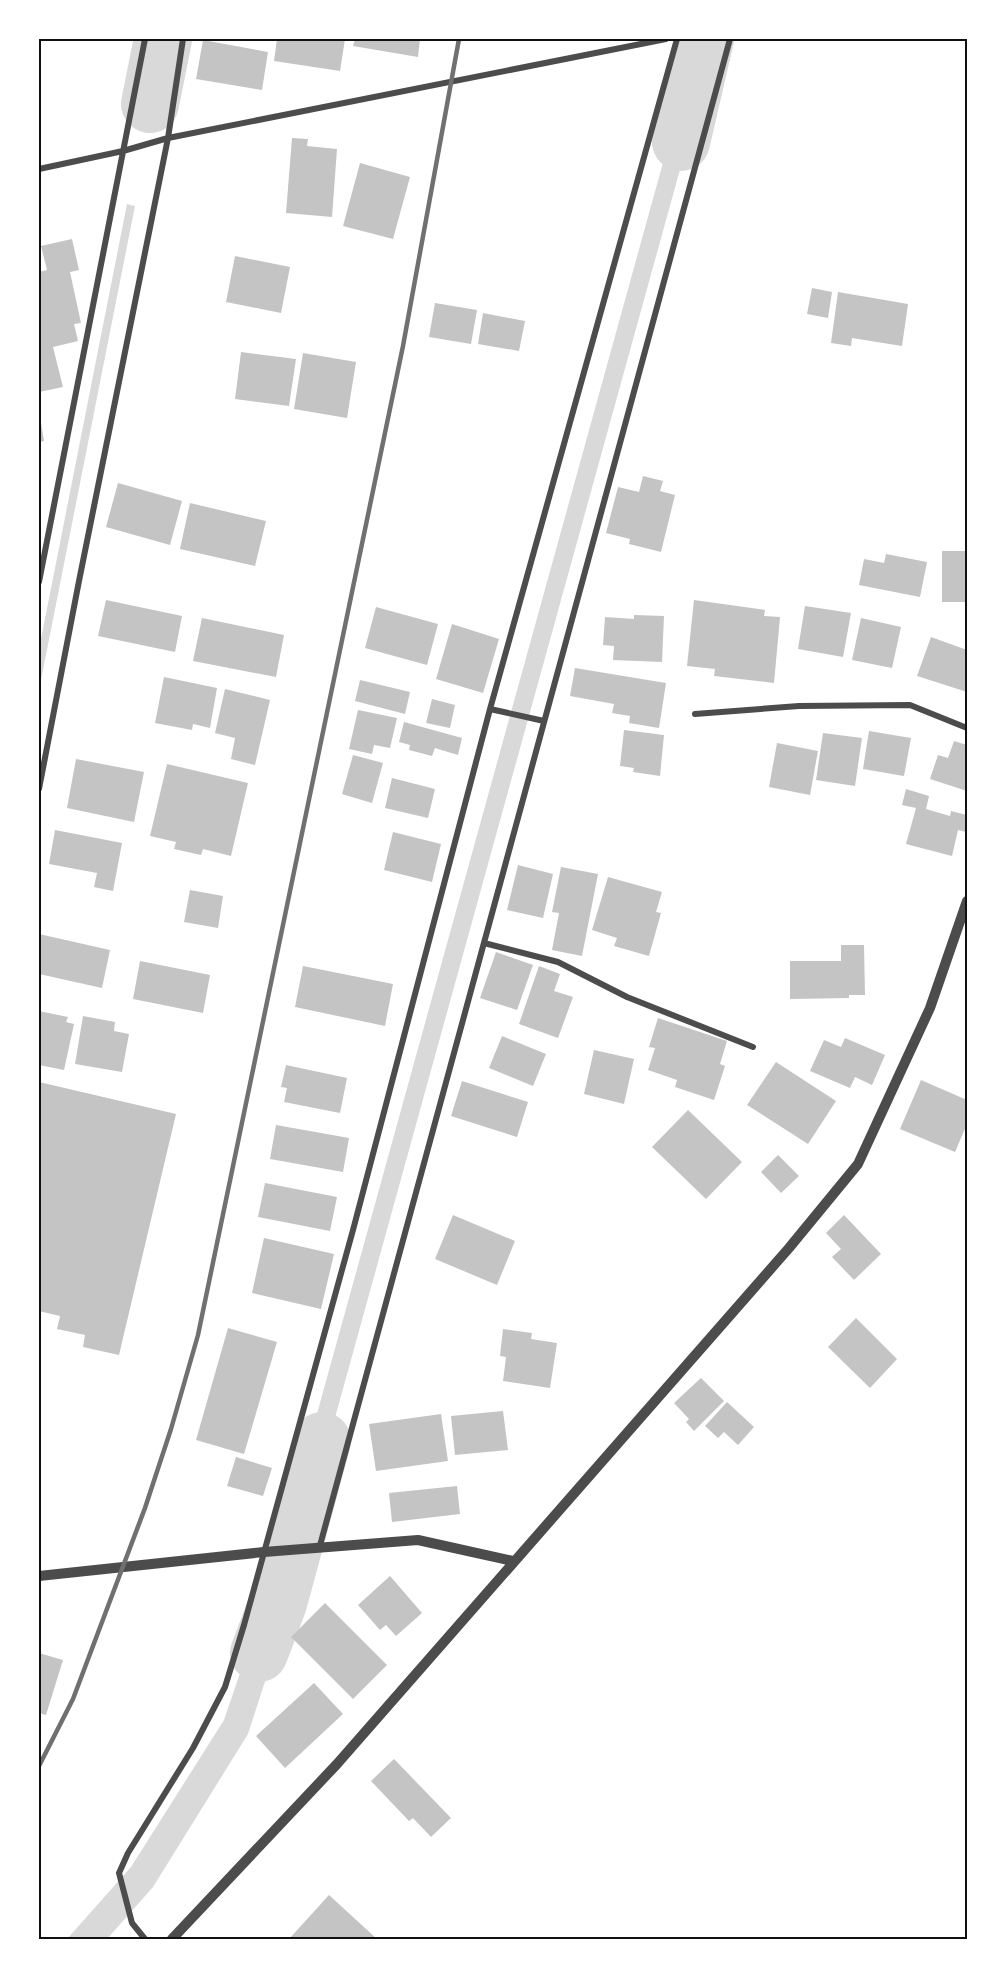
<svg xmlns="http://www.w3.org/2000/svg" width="1006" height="1978" viewBox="0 0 1006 1978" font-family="'Roboto Condensed',sans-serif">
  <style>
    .water { fill: #d9d9d9 }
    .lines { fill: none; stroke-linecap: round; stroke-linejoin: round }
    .river { stroke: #d9d9d9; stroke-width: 58 }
    .building { fill: #c4c4c4 }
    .minor { stroke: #4c4c4c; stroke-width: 6 }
    .tertiary { stroke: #4c4c4c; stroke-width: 10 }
    .rail { stroke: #707070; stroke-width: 4.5 }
    .neatline { fill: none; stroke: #111; stroke-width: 2 }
  </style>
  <rect width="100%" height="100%" fill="#fff"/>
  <path class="water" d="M157,39H166L154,104L145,102Z
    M710,61L307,1519L289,1515L690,65Z
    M127,204L135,206L39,690V649Z
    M299,1576L248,1734L153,1887L107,1939H67L131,1867L224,1720L273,1577Z"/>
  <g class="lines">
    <path class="river" d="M150,104L163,39
      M681,142L705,39
      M259,1653L278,1603L322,1441"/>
  </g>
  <path class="building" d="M277,39H345L340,71L274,61Z
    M355,39H420L418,57L353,46Z
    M203,40L268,52L262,90L196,79Z
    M292,138L308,139L307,146L337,149L332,217L286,213Z
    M360,163L410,177L393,239L343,226Z
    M72,239L79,270L70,272L81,323L74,324L78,341L53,347L63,387L39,392V272L47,270L41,246Z
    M235,256L290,267L281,313L226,302Z
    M812,288L832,292L828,318L807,314Z
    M838,292L908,304L902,346L852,338L851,346L831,343Z
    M435,303L477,310L471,344L429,337Z
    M483,313L525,321L519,351L478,344Z
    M241,352L296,359L289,406L235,399Z
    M303,353L356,362L347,418L294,409Z
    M39,411L44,441L39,442Z
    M643,476L663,481L660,491L675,495L661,552L629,544L630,539L606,533L618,487L639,492Z
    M118,483L182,501L170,545L106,527Z
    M190,503L266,521L255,566L180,549Z
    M942,551H967V602H942Z
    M886,554L927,562L920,597L859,585L864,559L884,563Z
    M106,600L182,616L175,652L98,636Z
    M694,600L765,610L764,616L780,617L774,683L714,676L715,669L687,666Z
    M805,606L851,613L843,657L798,649Z
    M376,607L438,624L427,665L365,648Z
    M634,615L664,616L662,662L613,660L614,646L603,645L605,617L634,619Z
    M202,618L284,635L276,677L193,661Z
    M861,618L901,627L892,668L852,660Z
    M452,624L499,639L483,693L436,679Z
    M931,637L967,650V692L917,676Z
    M575,668L666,683L659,728L629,723L630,716L612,713L614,704L570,696Z
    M164,677L217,688L210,728L193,724L192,730L155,723Z
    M360,680L410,692L405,714L355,701Z
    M225,689L270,700L255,765L231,759L235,738L215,733Z
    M432,699L455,705L450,728L426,723Z
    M358,710L397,718L390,748L374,745L372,754L349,749Z
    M404,722L462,738L458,755L435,748L432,756L409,750L410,745L399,742Z
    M624,730L664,735L660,776L633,772L634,768L620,766Z
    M869,731L911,738L904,776L863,769Z
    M823,733L862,738L855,786L816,780Z
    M954,741L967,745V791L930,779L938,755L948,758Z
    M777,743L818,751L810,795L769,787Z
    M353,755L383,763L372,803L342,794Z
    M76,759L144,772L134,822L67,808Z
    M167,764L248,783L231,856L203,849L201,855L174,849L176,842L150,836Z
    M392,778L435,789L428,818L385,808Z
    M906,789L929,796L926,809L950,816L951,811L967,815L966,832L958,830L952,856L906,844L916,808L902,805Z
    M55,830L122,843L113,891L94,887L97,873L49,864Z
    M393,832L441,844L432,882L384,870Z
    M518,865L553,874L543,918L507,910Z
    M561,867L598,874L582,956L552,950L559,913L552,912Z
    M608,877L662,892L656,912L661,913L649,956L614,946L617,938L592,930Z
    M190,890L223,896L218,928L184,922Z
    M39,934L110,950L102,988L39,974Z
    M841,945H864L865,995H849V998L790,999V961H841Z
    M496,952L533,965L517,1010L480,998Z
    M140,961L210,975L203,1013L133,999Z
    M303,966L393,984L385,1026L295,1007Z
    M539,966L560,974L554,991L573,997L558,1038L519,1024Z
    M39,1011L68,1017L66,1022L74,1024L64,1070L39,1065Z
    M83,1016L115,1022L114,1031L129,1034L122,1072L75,1064Z
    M658,1018L727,1041L720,1064L725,1066L714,1100L675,1087L677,1080L648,1070L655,1048L649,1047Z
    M502,1036L546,1054L533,1086L489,1068Z
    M845,1038L885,1055L872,1085L855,1077L850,1088L810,1071L824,1040L841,1047Z
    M594,1050L634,1059L624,1104L584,1094Z
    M776,1062L836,1101L808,1144L747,1105Z
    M286,1065L347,1078L340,1113L284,1102L287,1088L281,1087Z
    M921,1080L967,1100V1124L955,1152L900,1129Z
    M462,1081L528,1102L517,1137L451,1116Z
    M39,1082L176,1114L119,1355L83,1347L85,1335L57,1329L60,1316L39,1311Z
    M688,1110L742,1162L706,1199L652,1147Z
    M276,1125L349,1138L343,1172L270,1159Z
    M778,1155L799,1176L781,1193L761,1172Z
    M265,1183L337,1197L330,1231L258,1217Z
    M453,1215L515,1241L497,1285L435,1259Z
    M844,1215L881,1254L854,1280L832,1257L841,1249L826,1233Z
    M264,1238L334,1254L321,1309L252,1293Z
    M856,1318L897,1359L870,1388L828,1347Z
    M228,1328L277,1342L244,1454L196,1440Z
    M503,1329L532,1333L531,1339L557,1343L550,1388L503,1381L506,1357L500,1356Z
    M701,1378L724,1401L694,1431L686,1422L689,1419L674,1403Z
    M727,1402L754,1427L738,1445L724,1432L718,1438L705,1426Z
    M503,1411L508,1450L455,1455L451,1416Z
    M441,1414L448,1461L376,1471L369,1424Z
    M236,1457L272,1468L263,1496L227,1486Z
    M457,1486L460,1514L392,1522L389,1493Z
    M390,1576L422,1613L396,1636L386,1625L380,1630L358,1605Z
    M325,1603L387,1665L353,1699L291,1637Z
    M39,1653L63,1660L46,1715L39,1713Z
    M314,1683L343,1714L285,1768L256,1736Z
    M394,1759L451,1818L431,1837L413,1818L409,1821L371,1781Z
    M329,1895L377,1939H289Z"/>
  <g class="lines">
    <path class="minor" d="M39,169L123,151L168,138L666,39
      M39,582L145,39
      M490,709L544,721
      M695,714L799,706L910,705L967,728
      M39,789L79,581L168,138L183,39
      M484,943L558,962L627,997L753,1047
      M319,1549L730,39
      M145,1939L132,1923L119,1873L128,1853L193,1748L225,1687L244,1625L353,1230L490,709L677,39"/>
    <path class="tertiary" d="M39,1576L264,1552L418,1540L513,1561
      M172,1939L337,1764L789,1248L858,1164L930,1008L967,901"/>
    <path class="rail" d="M39,1766L73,1699L145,1508L171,1429L198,1335L403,346L459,39"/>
  </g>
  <rect width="1006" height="1978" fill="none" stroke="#ffffff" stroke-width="81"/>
  <rect x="40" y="40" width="926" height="1898" class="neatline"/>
</svg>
